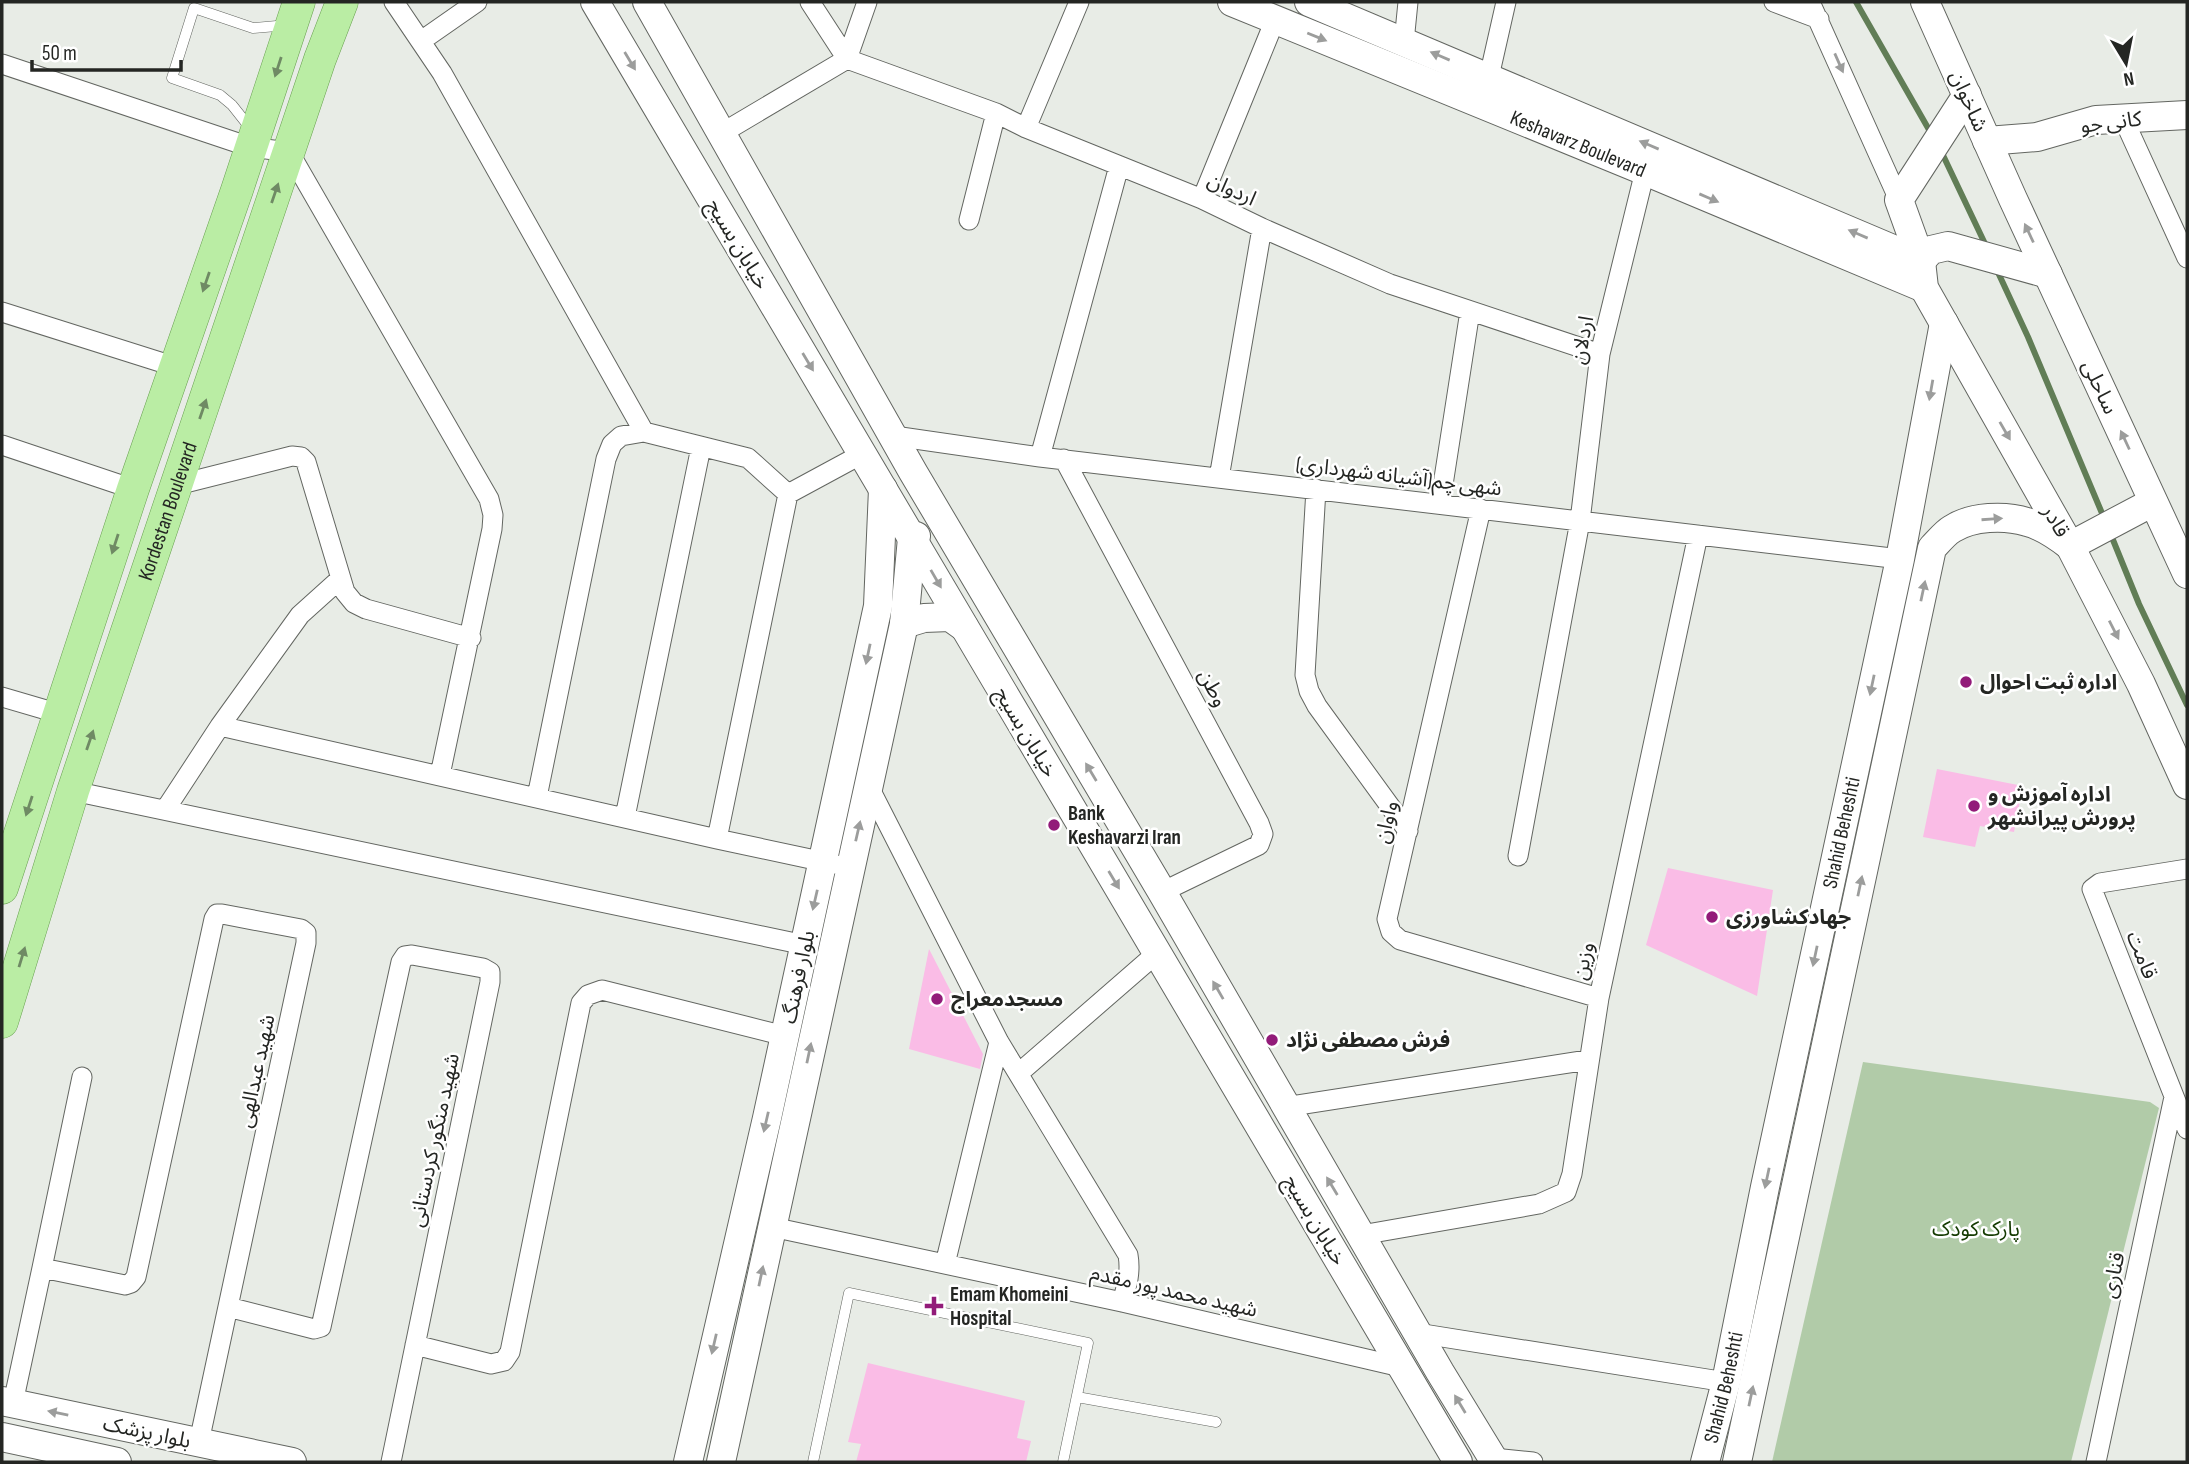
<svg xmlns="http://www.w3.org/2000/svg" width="2189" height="1464" viewBox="0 0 2189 1464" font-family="'Sofia Sans Condensed','Noto Sans Arabic',sans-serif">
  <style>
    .green { fill: #b1cba8 }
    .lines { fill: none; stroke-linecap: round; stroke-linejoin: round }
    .stream { stroke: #617d56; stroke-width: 6 }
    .building { fill: #fabce6 }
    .lane-casing { stroke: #636661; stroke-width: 11 }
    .street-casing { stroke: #636661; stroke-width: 21 }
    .secondary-casing { stroke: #636661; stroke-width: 30 }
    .primary-casing { stroke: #68a050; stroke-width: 33 }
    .lane { stroke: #fff; stroke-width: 10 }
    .street { stroke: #fff; stroke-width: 19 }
    .secondary { stroke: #fff; stroke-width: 28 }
    .primary { stroke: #baeda4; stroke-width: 32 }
    .oneway { fill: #9c9d9c }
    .oneway2 { fill: #6f8a64 }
    .poi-dot { fill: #921b79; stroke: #fff; stroke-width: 2.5 }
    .labels { text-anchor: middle; stroke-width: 5; stroke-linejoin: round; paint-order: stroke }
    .street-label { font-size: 21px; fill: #242623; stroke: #fff }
    .poi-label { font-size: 21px; font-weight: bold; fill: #242623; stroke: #fff; text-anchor: start }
    .park-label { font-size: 21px; fill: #143a00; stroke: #fff }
  </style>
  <rect width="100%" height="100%" fill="#e8ece6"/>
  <path class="green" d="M1863,1062L2150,1102L2159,1108L2071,1462H1772Z"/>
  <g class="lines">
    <path class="stream" d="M1856,2L1932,135
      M1941,151L1987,248
      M1996,268L2028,337L2104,518
      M2111,535L2139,604L2187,705"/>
  </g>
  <path class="building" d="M1937,769L2023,786L2014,832L1980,826L1975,847L1923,837Z
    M1668,868L1773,890L1757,996L1646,945Z
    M929,949L983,1054L980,1069L909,1049Z
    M868,1363L1025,1401L1017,1438L1031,1441L1026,1462H856L861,1444L848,1442Z"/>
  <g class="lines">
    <defs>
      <path id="lane" d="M251,129L232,105L220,95L172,78L194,8L253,28L288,25
        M1077,1397L1216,1422
        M813,1462L849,1293L1088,1343L1063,1462"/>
      <path id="street" d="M394,2L442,73L644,432
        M810,2L847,59
        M1774,2L1819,19
        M1810,2L1899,200
        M421,41L477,2
        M1404,42L1408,2
        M847,59L996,113L1026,128L1202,199L1262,228L1390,284L1600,354
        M2,64L250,147L289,152L489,499L493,515L492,529L440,775
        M1489,77L1506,2
        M2123,118L2187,258
        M1026,128L1079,2
        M722,133L847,59L867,2
        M1202,199L1275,20
        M969,220L996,113
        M2,312L176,367
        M894,436L1040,457L1900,559
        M2,445L133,489
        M1040,457L1119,166
        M1064,459L1259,823L1263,834L1259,845L1162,892
        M1219,478L1262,228
        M177,485L292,456L301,457L306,462L345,592L354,603L366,609L471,638
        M1316,489L1305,675L1309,691L1317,706L1408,831
        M1440,504L1470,311
        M1481,509L1387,919L1391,932L1400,940L1599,998
        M2,697L60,714
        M220,726L717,839L834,864
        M868,785L999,1042L1128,1255C1131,1272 1127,1286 1122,1302
        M73,791L805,945
        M537,797L606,459L612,444L621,436L644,432L748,458L788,494L862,454
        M165,810L220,726L300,615L340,579
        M625,817L701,447
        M717,839L788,494
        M1518,856L1580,521L1600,354L1645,171
        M2187,869L2100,883L2092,889L2187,1129
        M1019,1073L1157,953
        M82,1077L42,1268L125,1285L131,1283L136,1277L214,919L217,914H222L301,929L306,933V943L199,1442
        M1285,1107L1588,1060
        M772,1227L1122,1302L1401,1367
        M1361,1235L1539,1204L1566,1192L1572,1174L1599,998L1698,535
        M945,1264L999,1042
        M228,1307L314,1329L321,1327L401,962L405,956L412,955L483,968L490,972V982L391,1462
        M1417,1333L1726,1382
        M415,1345L491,1364L504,1361L510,1352L581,1003L588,995L602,990L785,1036
        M13,1403L42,1268
        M1493,1458L1533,1462
        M2096,1462L2174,1097"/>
      <g id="secondary">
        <path d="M595,2L1458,1462"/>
        <path d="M647,2L913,472L1162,892L1440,1372L1495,1462"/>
        <path id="s1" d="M1232,2L1645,171L1924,288"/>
        <path d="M1309,2L1921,261"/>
        <path d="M1925,2L2013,199L2187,574"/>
        <path d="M1967,95L1899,200L1921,261L1924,288L2070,546L2141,684L2187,785"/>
        <path d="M1987,141L2037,137L2096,120L2187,115"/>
        <path d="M1921,261L1931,250L1948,246L2048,274"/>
        <path d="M904,624L924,618L950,617L964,627"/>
        <path d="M2,1401L292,1462"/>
        <path d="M2,1437L117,1462"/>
        <path d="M688,1462L767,1118L878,606L883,489"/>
        <path d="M721,1462L904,624L912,538L916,536"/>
        <path id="s2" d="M1705,1462L1726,1382L1765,1187L1900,559L1944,323"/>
        <path d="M1737,1462L1932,548C1938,542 1945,533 1952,529C1972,516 2005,515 2027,522C2043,526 2057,536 2070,546L2153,502"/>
      </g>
      <g id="primary">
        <path d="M2,888L133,489L237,190L299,2"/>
        <path id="s3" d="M2,1022L73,791L320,59L342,2"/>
      </g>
    </defs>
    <use href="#lane" class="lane-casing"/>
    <use href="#street" class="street-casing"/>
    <use href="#secondary" class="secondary-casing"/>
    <use href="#primary" class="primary-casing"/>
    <use href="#lane" class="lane"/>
    <use href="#street" class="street"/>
    <use href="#secondary" class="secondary"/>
    <use href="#primary" class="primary"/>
  </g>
  <defs><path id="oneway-solid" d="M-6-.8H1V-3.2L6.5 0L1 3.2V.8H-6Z" transform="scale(1.75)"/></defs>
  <g class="oneway">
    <use href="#oneway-solid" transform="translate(1317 37) rotate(22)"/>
    <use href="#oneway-solid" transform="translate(1440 56) rotate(-157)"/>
    <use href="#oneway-solid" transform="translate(630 61) rotate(59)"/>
    <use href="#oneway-solid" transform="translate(1839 63) rotate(66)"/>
    <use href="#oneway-solid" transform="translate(1649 145) rotate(-157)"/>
    <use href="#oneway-solid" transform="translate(1709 198) rotate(23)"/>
    <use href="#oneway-solid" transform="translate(2029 233) rotate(-115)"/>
    <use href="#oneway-solid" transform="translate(1858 234) rotate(-157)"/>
    <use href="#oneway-solid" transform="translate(808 362) rotate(59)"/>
    <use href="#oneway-solid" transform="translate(1931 390) rotate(100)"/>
    <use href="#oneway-solid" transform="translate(2005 431) rotate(60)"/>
    <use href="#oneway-solid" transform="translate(2125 440) rotate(-115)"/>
    <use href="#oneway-solid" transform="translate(1992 519) rotate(-4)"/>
    <use href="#oneway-solid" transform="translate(936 579) rotate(60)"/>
    <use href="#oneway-solid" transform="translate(1923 591) rotate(-78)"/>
    <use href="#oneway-solid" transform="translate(2114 630) rotate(63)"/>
    <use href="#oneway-solid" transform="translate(868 654) rotate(102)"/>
    <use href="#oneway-solid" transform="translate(1872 685) rotate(102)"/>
    <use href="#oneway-solid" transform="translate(1091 772) rotate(-121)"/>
    <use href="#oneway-solid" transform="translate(858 831) rotate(-77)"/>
    <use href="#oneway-solid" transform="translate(1114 880) rotate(59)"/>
    <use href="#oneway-solid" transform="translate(1860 886) rotate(-78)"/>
    <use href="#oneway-solid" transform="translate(815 900) rotate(103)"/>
    <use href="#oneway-solid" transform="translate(1815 956) rotate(102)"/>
    <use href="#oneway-solid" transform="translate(1218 990) rotate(-120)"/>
    <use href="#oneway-solid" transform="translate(809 1053) rotate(-78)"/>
    <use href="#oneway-solid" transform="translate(766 1122) rotate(103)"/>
    <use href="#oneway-solid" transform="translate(1767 1178) rotate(102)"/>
    <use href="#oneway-solid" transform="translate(1332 1186) rotate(-121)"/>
    <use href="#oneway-solid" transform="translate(761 1276) rotate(-78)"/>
    <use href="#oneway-solid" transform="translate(714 1344) rotate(103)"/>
    <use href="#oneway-solid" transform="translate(1751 1396) rotate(-78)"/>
    <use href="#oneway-solid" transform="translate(1460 1404) rotate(-121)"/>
    <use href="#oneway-solid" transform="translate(58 1413) rotate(-168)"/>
  </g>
  <g class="oneway2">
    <use href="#oneway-solid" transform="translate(278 67) rotate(108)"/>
    <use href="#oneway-solid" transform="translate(275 193) rotate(-71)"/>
    <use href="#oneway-solid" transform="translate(206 282) rotate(109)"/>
    <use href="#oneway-solid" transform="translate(203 409) rotate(-71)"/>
    <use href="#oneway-solid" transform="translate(115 544) rotate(108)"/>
    <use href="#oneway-solid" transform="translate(90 740) rotate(-71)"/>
    <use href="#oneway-solid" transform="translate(29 806) rotate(108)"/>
    <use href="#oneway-solid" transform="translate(22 957) rotate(-73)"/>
  </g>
  <g class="poi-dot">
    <circle cx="1966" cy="682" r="7"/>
    <circle cx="1974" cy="806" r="7"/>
    <circle cx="1054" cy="825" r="7"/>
    <circle cx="1712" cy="917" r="7"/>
    <circle cx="937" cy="999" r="7"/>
    <circle cx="1272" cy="1040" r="7"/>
    <path d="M930.5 1295.5h7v7h7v7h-7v7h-7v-7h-7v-7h7z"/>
  </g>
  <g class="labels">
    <g class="street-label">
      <text transform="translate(1969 101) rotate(66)" y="7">شاخوان</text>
      <text transform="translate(2111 122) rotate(-7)" y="7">کانی جو</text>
      <text dy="7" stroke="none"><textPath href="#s1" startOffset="374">Keshavarz Boulevard</textPath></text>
      <text transform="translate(1232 189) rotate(25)" y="7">اردوان</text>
      <text transform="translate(738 244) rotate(59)" y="7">خیابان بسیج</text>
      <text transform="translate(1582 340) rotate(-79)" y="7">اردلان</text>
      <text transform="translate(2100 387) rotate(65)" y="7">ساحلی</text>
      <text transform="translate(1399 476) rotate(7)" y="7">شهی چم(آشیانه شهرداری)</text>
      <text dy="7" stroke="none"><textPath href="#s3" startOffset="537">Kordestan Boulevard</textPath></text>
      <text transform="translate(2056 521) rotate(60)" y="7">قادر</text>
      <text transform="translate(1213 688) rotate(62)" y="7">وطن</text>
      <text transform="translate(1026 732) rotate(59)" y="7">خیابان بسیج</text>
      <text transform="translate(1386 822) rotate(-77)" y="7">واوان</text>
      <text dy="7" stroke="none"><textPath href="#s2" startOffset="644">Shahid Beheshti</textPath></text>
      <text transform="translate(2142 955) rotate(68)" y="7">قامت</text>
      <text transform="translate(1583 961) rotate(-78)" y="7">وزین</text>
      <text transform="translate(798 977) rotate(-78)" y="7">بلوار فرهنگ</text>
      <text transform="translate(256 1071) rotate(-78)" y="7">شهید عبدالهی</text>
      <text transform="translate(434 1140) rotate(-78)" y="7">شهید منگور کردستانی</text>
      <text transform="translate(1315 1220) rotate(59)" y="7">خیابان بسیج</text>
      <text transform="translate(2113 1275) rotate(-78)" y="7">قناری</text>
      <text transform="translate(1174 1291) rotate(13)" y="7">شهید محمد پور مقدم</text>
      <text dy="7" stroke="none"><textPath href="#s2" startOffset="77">Shahid Beheshti</textPath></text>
      <text transform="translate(147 1432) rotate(12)" y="7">بلوار پزشک</text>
    </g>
    <g class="poi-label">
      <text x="1980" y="689">اداره ثبت احوال</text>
      <text x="1988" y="801">اداره آموزش و<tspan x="1988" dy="24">پرورش پیرانشهر</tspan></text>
      <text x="1068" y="820">Bank<tspan x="1068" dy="24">Keshavarzi Iran</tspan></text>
      <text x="1726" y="924">جهادکشاورزی</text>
      <text x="951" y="1006">مسجدمعراج</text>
      <text x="1286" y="1047">فرش مصطفی نژاد</text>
      <text x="950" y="1301">Emam Khomeini<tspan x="950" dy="24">Hospital</tspan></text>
    </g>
    <g class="park-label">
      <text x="1976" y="1236">پارک کودک</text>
    </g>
  </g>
  <rect width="2189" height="1464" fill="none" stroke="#242623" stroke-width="7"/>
  <g transform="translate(2126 63) rotate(170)" stroke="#ffffff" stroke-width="5" paint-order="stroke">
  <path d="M0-5L12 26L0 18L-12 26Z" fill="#242623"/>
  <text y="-10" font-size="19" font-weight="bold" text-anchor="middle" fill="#242623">N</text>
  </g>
  <path d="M32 60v10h149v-10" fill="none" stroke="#242623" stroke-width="3.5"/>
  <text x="42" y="60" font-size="21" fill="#242623" stroke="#ffffff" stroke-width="5" paint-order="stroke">50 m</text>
</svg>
